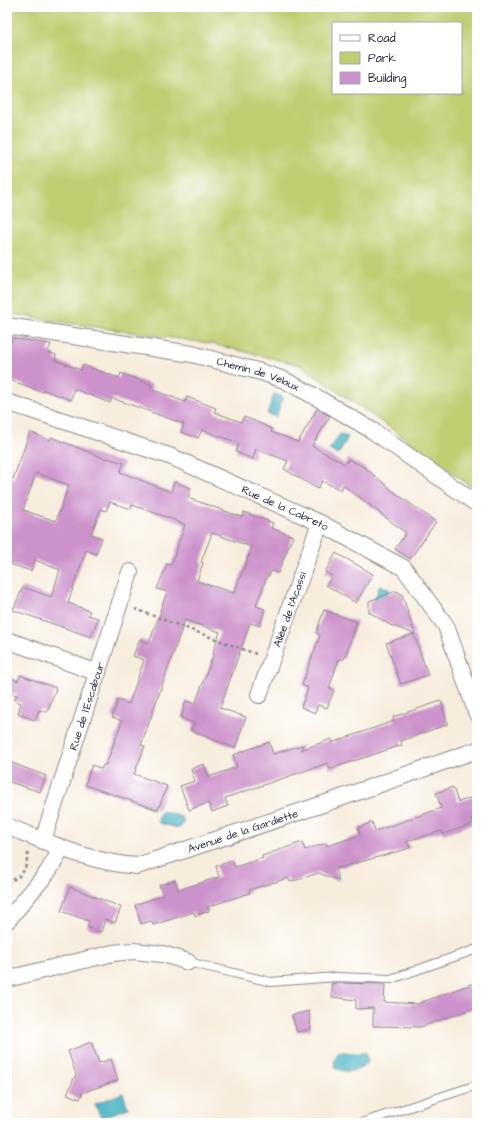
<svg xmlns="http://www.w3.org/2000/svg" width="484" height="1130" viewBox="0 0 484 1130" font-family="'Architects Daughter',sans-serif">
  <style>
    .green { fill: #bece70; stroke: #707856; fill-rule: evenodd }
    .water { fill: #47b3c3; stroke: #346a7f }
    .building { fill: #cc92cb; fill-rule: evenodd }
    .lines { fill: none; stroke-linecap: round; stroke-linejoin: round }
    .service-casing { stroke: #8c888c; stroke-width: 10 }
    .minor-casing { stroke: #8c888c; stroke-width: 18 }
    .path { stroke: #8c888c; stroke-width: 2.5; stroke-dasharray: 3 3; stroke-linecap: butt }
    .service { stroke: #fff; stroke-width: 8 }
    .minor { stroke: #fff; stroke-width: 16 }
    .labels { text-anchor: middle; stroke-width: 3.5; stroke-linejoin: round; paint-order: stroke }
    .street-label { font-size: 11px; fill: #22223b; stroke: #fff }
  </style>
  <rect width="100%" height="100%" fill="#fff"/>
  <filter id="ink" filterUnits="userSpaceOnUse"><feTurbulence type="fractalNoise" baseFrequency=".025" numOctaves="2"/><feDisplacementMap in="SourceGraphic" scale="8" xChannelSelector="R" yChannelSelector="G"/><feConvolveMatrix kernelMatrix="1 2 1 2 8 2 1 2 1" color-interpolation-filters="sRGB"/></filter>
  <filter id="wash" filterUnits="userSpaceOnUse"><feTurbulence type="fractalNoise" baseFrequency=".012" numOctaves="4" result="noise"/><feDisplacementMap in="SourceGraphic" scale="16" xChannelSelector="R" yChannelSelector="G"/><feGaussianBlur stdDeviation="0.9" result="paint"/><feColorMatrix in="noise" values="0 0 0 0 0 0 0 0 0 0 0 0 0 0 0 0 0 1.4 0 .05"/><feComposite in="paint" operator="in"/></filter>
  <g filter="url(#wash)">
    <rect width="100%" height="100%" fill="#f7eddd"/>
    <path class="green" d="M7,7H477V491L422,450L300,365L213,344L40,319L7,313ZM333,23H461V93H333Z"/>
    <path class="water" d="M274,394L283,397L276,417L267,414Z
      M340,434L348,437L340,452L336,454L329,450Z
      M380,585L389,589L386,599L371,608Z
      M164,811L181,817L184,820L181,827L178,828L159,823L158,821L160,813Z
      M339,1051L349,1053H366L368,1061C362,1072 346,1074 336,1068L334,1062Z
      M123,1093L128,1108L101,1118L95,1104Z"/>
    <g id="blocks">
      <path class="building" d="M12,338L51,344L48,352L56,355L55,360L81,370L83,365L119,378L121,373L152,385L151,389L185,402L187,397L216,408L214,412L241,422L244,417L257,422L272,429L271,432L298,442L317,409L330,416L312,446L345,464L348,459L364,467L398,495L436,522L410,559L395,549L406,533L343,485L341,490L322,481L318,489L284,469L288,461L256,449L253,459L236,452L239,443L202,430L198,438L181,432L184,424L112,398L110,403L74,389L71,400L44,390L43,392L7,379V353Z
        M30,432L50,440L51,437L106,459L107,458L124,463L120,472L171,492L174,482L191,488L188,498L242,517L244,512L273,523L271,528L293,536L278,573L271,571L269,576H267L256,606L265,609L260,626L250,623L220,708L246,717L235,748L191,731L194,723L181,718L186,701L195,704L214,653L213,652L220,632L185,620L141,745L145,746L134,774L167,786L158,810L85,785L92,765L101,769L104,764L106,765L122,721L112,717L118,700L129,704L144,660L133,656L140,639L149,643L161,611H160L167,592L157,589L167,564L171,565L185,525L172,519L132,505L131,509L110,502L106,511L101,509L91,534L102,538L96,554L86,550L68,603L90,611L88,615L98,618L91,637L13,610L23,587L51,597L60,570L35,560L31,571L7,563V476L13,479ZM36,473L69,485L56,521L23,510ZM212,533L252,547L234,593L197,581L203,563L201,562Z
        M336,553L373,574L356,603L326,585L332,576L325,572Z
        M396,591L402,594L415,634L390,625L369,612V601Z
        M324,610L357,622L344,659H339L329,688L334,690L327,708L318,705L315,713L301,707L308,688L302,685L320,635L316,633Z
        M414,634L428,675L401,684L386,643Z
        M20,675L56,688L47,712L39,710L35,720L18,714L21,703L14,700L17,695L7,693V676L18,681Z
        M441,701L448,724L401,741L402,745L330,769L328,763L225,798L228,806L212,812L208,803L189,810L180,786L195,781L191,769L204,764L209,777L237,767L233,755L269,742L273,754L303,745L301,750L331,739V743L394,721L393,717Z
        M7,761L46,776L40,792L7,781Z
        M453,787L458,802L477,796V817L471,819L473,824L443,834L442,831L407,841L410,848L335,869L339,881L319,873L290,882L288,878L249,890L250,893L207,907L209,911L195,916L194,912L153,925L151,921L141,924L135,905L163,895L159,885L175,880L178,890L219,877L216,866L232,861L235,867L263,858L262,856L302,842L305,850L326,843L327,846L360,835L358,828L372,822L375,831L390,826L441,808L436,793Z
        M70,887L121,907L115,923L105,919L101,932L87,927L89,921L61,911Z
        M477,982V1007L421,1027L373,1026V1008L356,1009V1000L332,997V983L385,984L384,1002L417,1004Z
        M309,1011L311,1029L297,1032L292,1015Z
        M91,1042L99,1063L111,1059L118,1080L82,1093L80,1099L67,1094L76,1074L68,1051Z"/>
    </g>
  </g>
  <g filter="url(#ink)">
    <use href="#blocks" fill-opacity="0" stroke="#8c888c" stroke-width="1"/>
    <g class="lines">
      <defs>
        <path id="service" d="M188,962L271,982L336,977L391,979L477,949
          M361,1123L477,1085"/>
        <g id="minor">
          <path id="s1" d="M7,326L192,354L261,372L284,380L316,397L373,431L477,504"/>
          <path id="s2" d="M7,402L172,457L320,523L404,568L446,626L477,714"/>
          <path d="M7,640L98,673"/>
          <path id="s3" d="M259,695L320,523"/>
          <path id="s4" d="M7,826C49,843 91,863 137,866L329,802L477,750"/>
          <path id="s5" d="M43,840L130,572"/>
          <path d="M7,921L47,873L58,855L61,848"/>
          <path d="M7,979L113,953L133,951L163,954L188,962"/>
        </g>
      </defs>
      <use href="#service" class="service-casing"/>
      <use href="#minor" class="minor-casing"/>
      <path class="path" d="M135,609L256,654
        M7,882C24,876 26,870 28,853"/>
      <use href="#service" class="service"/>
      <use href="#minor" class="minor"/>
    </g>
  </g>
  <g class="labels">
    <g class="street-label">
      <text dy="4" stroke="none"><textPath href="#s1" startOffset="256">Chemin de Velaux</textPath></text>
      <text dy="4" stroke="none"><textPath href="#s2" startOffset="298">Rue de la Cabreto</textPath></text>
      <text dy="4" stroke="none"><textPath href="#s3" startOffset="91">Allée de l'Acassi</textPath></text>
      <text dy="4" stroke="none"><textPath href="#s5" startOffset="141">Rue de l'Escabour</textPath></text>
      <text dy="4" stroke="none"><textPath href="#s4" startOffset="248">Avenue de la Gardiette</textPath></text>
    </g>
  </g>
  <rect width="484" height="1130" fill="none" stroke="#fff" stroke-width="24"/>
  <rect x="332" y="22" width="130" height="72" fill="#ffffff" stroke="#a7a7b1"/>
  <rect x="340" y="35" width="20" height="6" fill="#ffffff" stroke="#a7a7b1"/>
  <text x="368" y="42" font-size="12" fill="#22223b">Road</text>
  <rect x="340" y="52" width="20" height="12" fill="#bece70" stroke="#a7a7b1"/>
  <text x="368" y="62" font-size="12" fill="#22223b">Park</text>
  <rect x="340" y="72" width="20" height="12" fill="#cc92cb" stroke="#a7a7b1"/>
  <text x="368" y="82" font-size="12" fill="#22223b">Building</text>
</svg>
